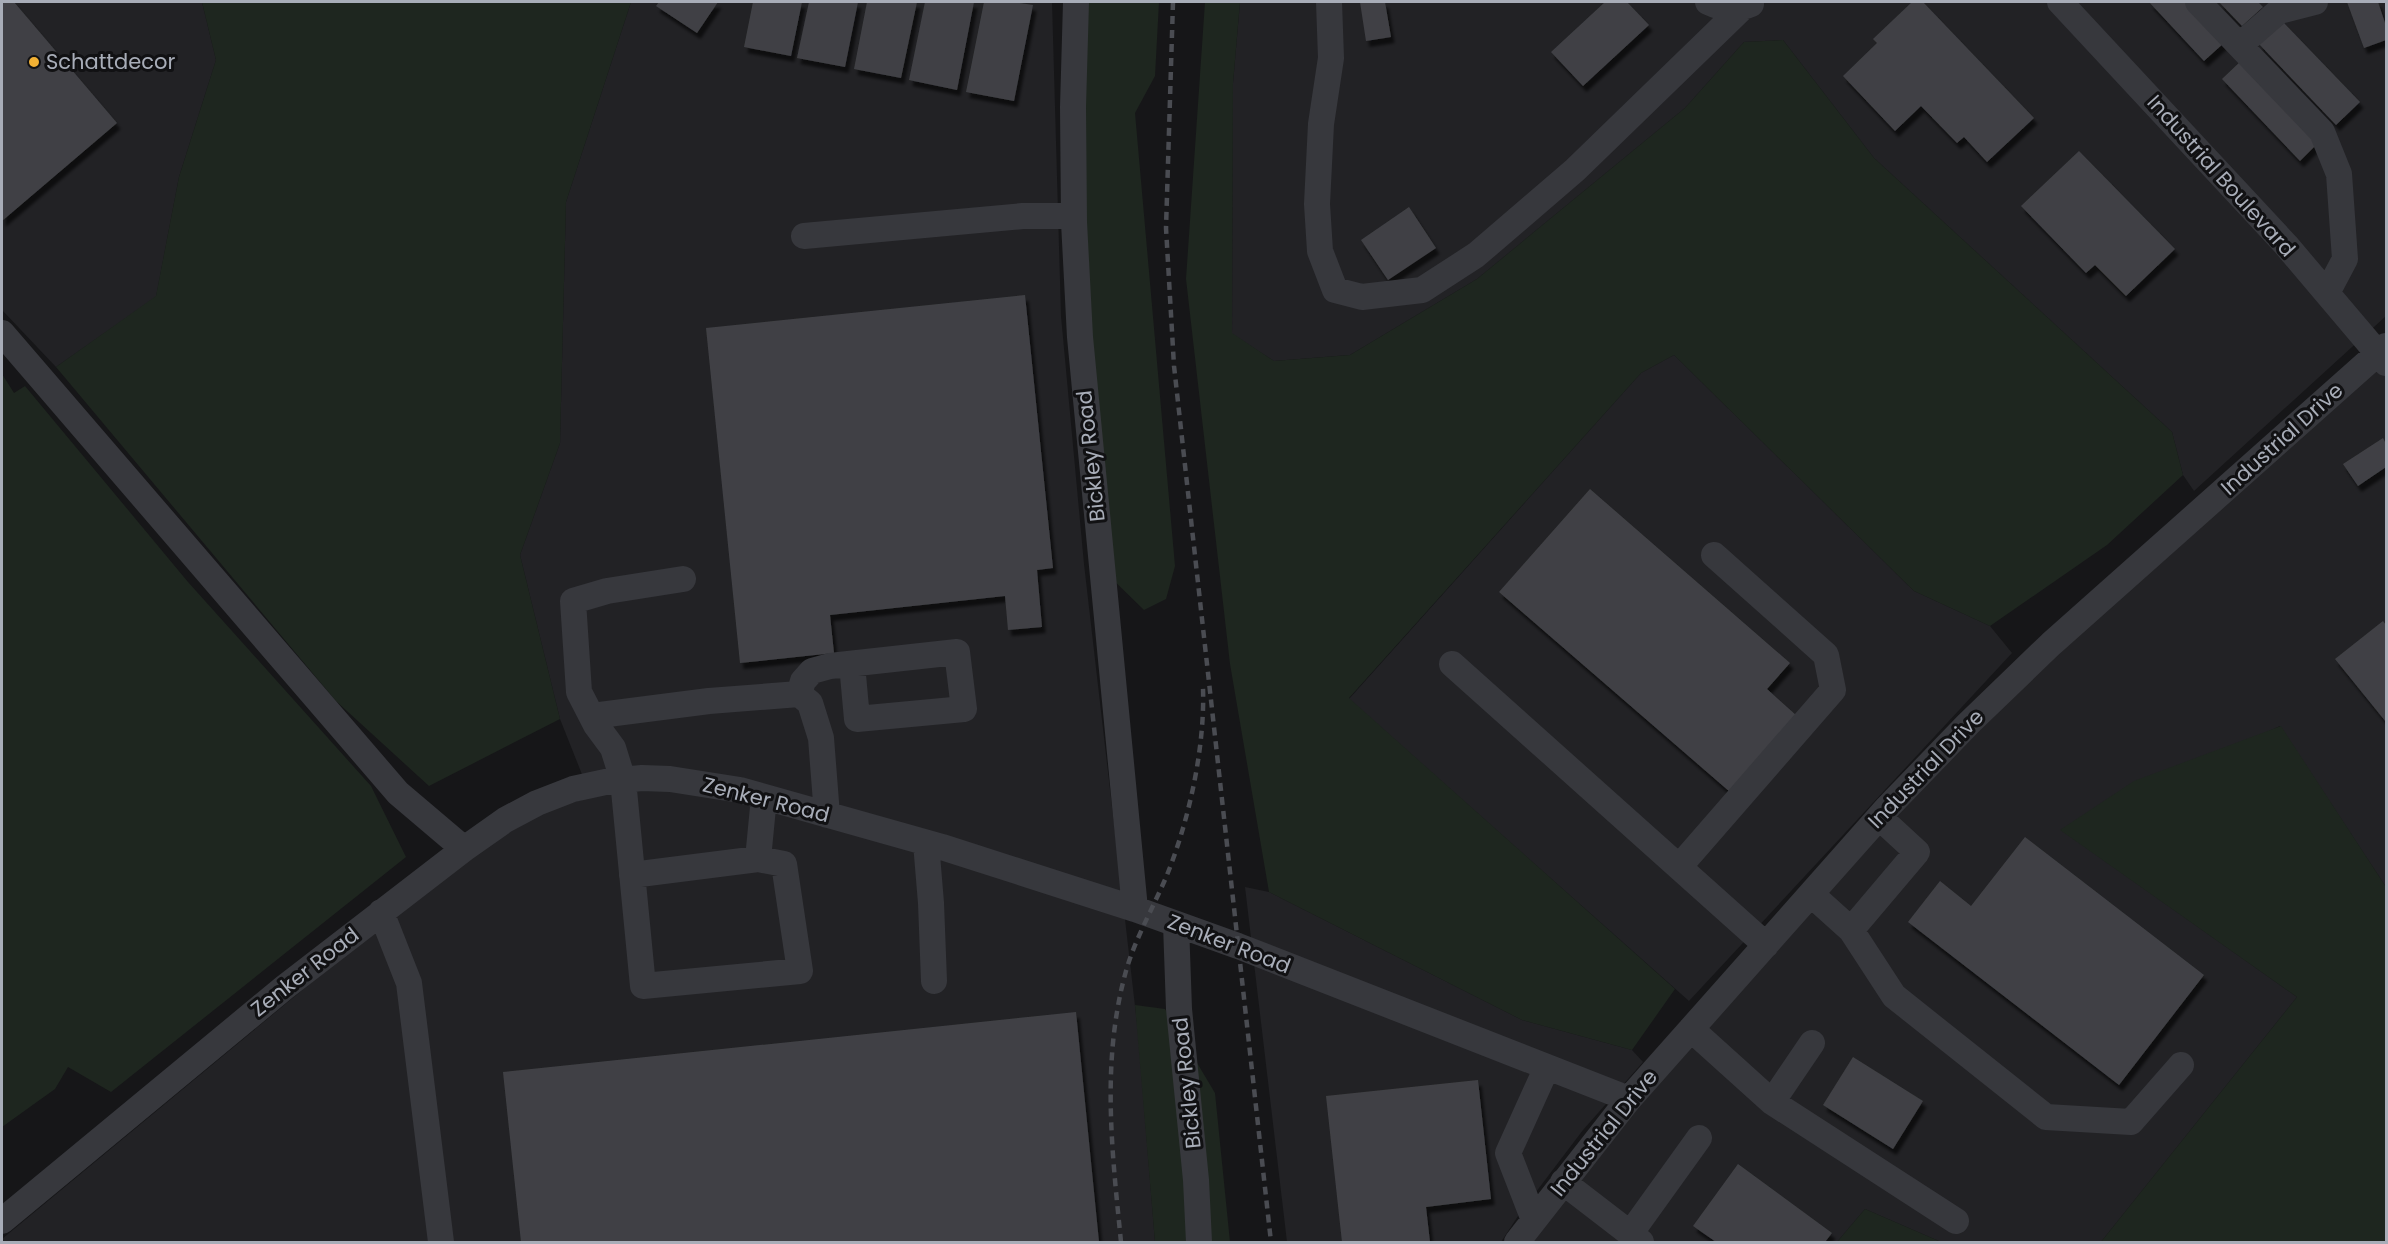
<svg xmlns="http://www.w3.org/2000/svg" width="2388" height="1244" viewBox="0 0 2388 1244" font-family="Poppins,sans-serif">
  <style>
    .built { fill: #222225 }
    .green { fill: #1e261f }
    .building { fill: #404145; filter: url(#shadow) }
    .lines { fill: none; stroke-linecap: round; stroke-linejoin: round }
    .minor { stroke: #37383d; stroke-width: 26 }
    .rail { stroke: #4a4c52; stroke-width: 4.5; stroke-dasharray: 8 6; stroke-linecap: butt }
    .poi-dot { fill: #f2b134; stroke: #111113; stroke-width: 2 }
    .labels { text-anchor: middle; stroke-width: 6; stroke-linejoin: round; paint-order: stroke }
    .poi-label { font-size: 21px; fill: #a8adb8; stroke: #111113; text-anchor: start }
    .street-label { font-size: 21px; fill: #a8adb8; stroke: #111113 }
  </style>
  <defs>
    <filter id="shadow"><feDropShadow dx="3.5" dy="6" stdDeviation="1.5" flood-color="#0009"/></filter>
  </defs>
  <rect width="100%" height="100%" fill="#161618"/>
  <path class="built" d="M2,2H202L216,60L179,177L156,297L56,367L2,310Z
    M631,2H1052L1061,316L1084,564L1138,1032L1155,1242H2V1239L429,885L486,843L554,808L591,797L560,719L520,555L560,443L566,202Z
    M1240,2H2386V316L2194,491L2183,475L2172,432L1874,158L1783,40L1744,42L1685,108L1477,279L1350,355L1274,361L1232,334L1233,83Z
    M1674,355L1914,591L1990,626L2012,653L1689,1001L1349,699L1641,373Z
    M2386,358V887L2280,726L2061,830L2297,997L2101,1242H1941L1865,1209L1837,1242H1529L1601,1147L1854,856L2079,627Z
    M1245,887L1269,892L1522,1020L1632,1050L1643,1062L1583,1130L1520,1213L1501,1242H1287Z"/>
  <path class="green" d="M202,2H631L566,202L560,443L520,555L560,719L429,786L336,701L56,367L156,296L179,177L216,60Z
    M1076,2H1159L1155,76L1135,113L1175,566L1166,599L1144,610L1102,569Z
    M1205,2H1240L1233,83L1232,333L1274,361L1350,355L1477,279L1685,108L1744,42L1783,40L1874,158L2172,432L2183,475L2107,545L1990,626L1914,591L1674,355L1641,373L1349,698L1675,989L1632,1050L1522,1020L1269,892L1230,664L1186,279Z
    M2,374L14,393L25,386L188,582L371,786L406,857L111,1092L68,1067L55,1089L2,1127Z
    M2281,726L2386,887V1242H2101L2297,997L2060,830L2134,781Z
    M1135,1005L1165,1009L1215,1093L1230,1242H1155Z
    M1865,1209L1941,1242H1837Z"/>
  <path class="building" d="M2,2H14L117,123L2,221Z
    M659,2H718L697,33L656,6Z
    M753,2H802L791,56L744,47Z
    M809,2H858L845,67L797,58Z
    M867,2H917L901,78L854,69Z
    M925,2H974L957,90L909,80Z
    M984,2H1013L1033,5L1014,101L966,92Z
    M1360,2H1385L1391,37L1366,41Z
    M1605,2H1627L1649,25L1583,86L1551,52Z
    M1912,2H1923L2034,118L1987,162L1964,137L1957,143L1921,106L1895,131L1843,76L1877,43L1873,39Z
    M2149,2H2188L2225,42L2204,61Z
    M2219,2H2258L2263,7L2242,26Z
    M2347,2H2378L2386,26V40L2364,48Z
    M2283,22L2360,102L2336,125L2259,44Z
    M2242,60L2320,141L2300,161L2222,79Z
    M2079,151L2175,249L2126,296L2095,265L2086,273L2021,206Z
    M1409,207L1436,248L1388,280L1361,240Z
    M1025,295L1053,568L1037,570L1042,627L1008,630L1005,596L830,615L834,653L740,663L706,328Z
    M2383,438L2386,444V467L2358,486L2343,464Z
    M1590,489L1790,663L1767,689L1797,716L1730,792L1499,592Z
    M2383,621L2386,625V722L2335,659Z
    M2025,837L2204,975L2119,1085L1908,922L1940,881L1971,906Z
    M1076,1012L1099,1242H521L503,1072Z
    M1853,1057L1923,1101L1893,1149L1823,1105Z
    M1478,1080L1491,1199L1426,1207L1430,1242H1342L1326,1096Z
    M1738,1164L1832,1233L1825,1242H1716L1693,1226Z"/>
  <g class="lines">
    <path class="minor" d="M1076,2L1073,107L1074,222L1080,337L1135,909
      M1329,2L1331,58L1321,124L1317,204L1320,251L1335,290L1362,297L1422,290L1476,255L1575,170L1742,8
      M1708,2C1723,9 1735,11 1751,4
      M2060,2L2286,245L2386,363
      M2198,2L2322,132L2339,174L2345,259L2327,293
      M2240,45L2279,11L2315,2
      M804,236L1023,216H1074
      M2,333L398,793L464,849
      M1452,664L1766,945
      M799,694L803,681L812,671L830,666L957,652L964,709L857,719L852,664
      M592,716L709,701L799,694L810,703L821,738L827,815
      M926,843L931,903L934,981
      M758,859L764,797
      M1679,867L1833,690L1826,655L1714,555
      M632,875L758,859L784,864L800,971L643,986L623,780L613,748L596,725L579,692L573,601L607,591L683,579
      M1811,894L1851,930L1894,996L2046,1117L2131,1122L2181,1065
      M381,912L409,983L441,1242
      M1176,924L1179,1009L1196,1180L1199,1242
      M1851,930L1917,852L1879,817
      M1691,1029L1772,1102L1956,1221
      M1772,1102L1812,1043
      M1563,1182L1641,1242
      M1534,1220L1508,1153L1547,1067
      M2,1221L285,987L464,849L505,820L537,803L573,789L610,781L642,778L670,779L740,790L942,847L1135,909L1238,946L1629,1099
      M1630,1234L1699,1138
      M1517,1242L1629,1099L1888,807L1968,724L2051,644L2386,346"/>
    <path class="rail" d="M1173,2L1166,228L1174,366L1271,1242
      M1121,1242C1112,1151 1101,1061 1126,971C1135,939 1154,906 1167,875C1189,820 1205,748 1203,688"/>
  </g>
  <circle class="poi-dot" cx="34" cy="62" r="6"/>
  <g class="labels">
    <g class="poi-label">
      <text x="46" y="69">Schattdecor</text>
    </g>
    <g class="street-label">
      <text transform="translate(2221 176) rotate(48)" y="7">Industrial Boulevard</text>
      <text transform="translate(2282 439) rotate(-42)" y="7">Industrial Drive</text>
      <text transform="translate(1091 456) rotate(-96)" y="7">Bickley Road</text>
      <text transform="translate(1926 769) rotate(-46)" y="7">Industrial Drive</text>
      <text transform="translate(766 800) rotate(14)" y="7">Zenker Road</text>
      <text transform="translate(1229 944) rotate(21)" y="7">Zenker Road</text>
      <text transform="translate(305 972) rotate(-38)" y="7">Zenker Road</text>
      <text transform="translate(1187 1083) rotate(-96)" y="7">Bickley Road</text>
      <text transform="translate(1604 1133) rotate(-51)" y="7">Industrial Drive</text>
    </g>
  </g>
  <rect width="2388" height="1244" fill="none" stroke="#a8adb8" stroke-width="6"/>
</svg>
